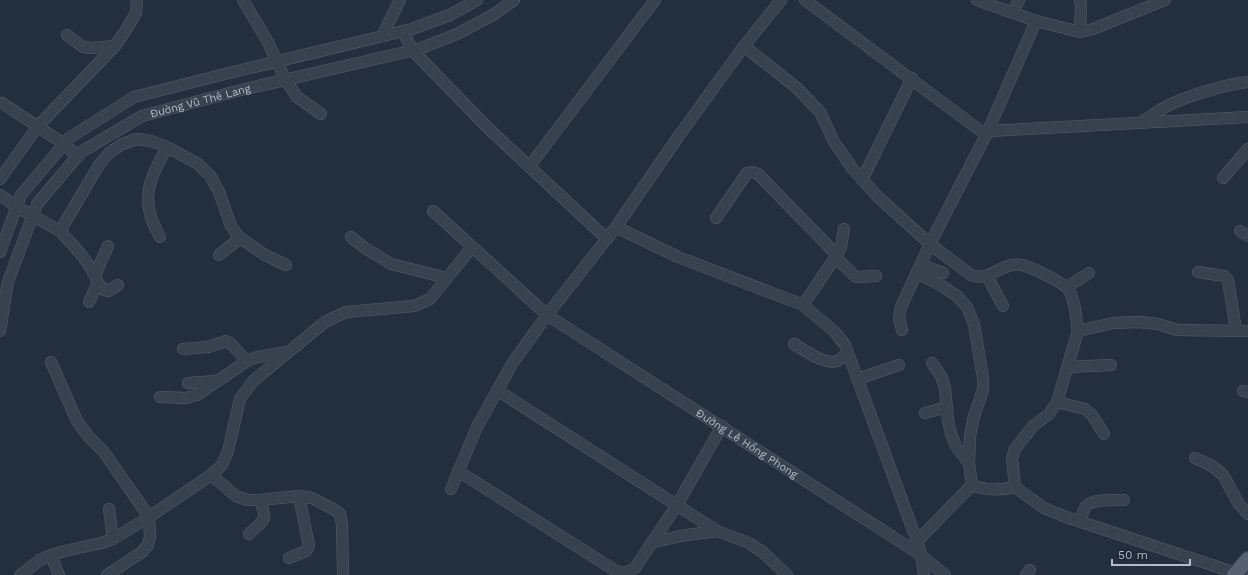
<svg xmlns="http://www.w3.org/2000/svg" width="1248" height="575" viewBox="0 0 1248 575" font-family="'Work Sans',sans-serif">
  <style>
    .lines { fill: none; stroke-linecap: round; stroke-linejoin: round }
    .minor-casing { stroke: #565f6c; stroke-width: 12 }
    .major-casing { stroke: #414a57; stroke-width: 16 }
    .minor { stroke: #38414e; stroke-width: 11 }
    .major { stroke: #56606e; stroke-width: 14 }
    .labels { text-anchor: middle; stroke-width: 3; stroke-linejoin: round; paint-order: stroke }
    .street-label { font-size: 11px; fill: #b4bcc9; stroke: #1d2633 }
  </style>
  <rect width="100%" height="100%" fill="#242f3e"/>
  <g class="lines">
    <defs>
      <g id="minor">
        <path d="M243,0L268,42L285,79L297,97L321,114"/>
        <path d="M805,0L986,135"/>
        <path d="M977,0L1036,21L1080,32L1093,29L1165,0"/>
        <path d="M1013,12L1019,0"/>
        <path d="M403,32L413,51L489,129L607,239"/>
        <path d="M1080,32L1081,6L1080,0"/>
        <path d="M67,35L83,47L91,48L115,46"/>
        <path d="M382,36L400,0"/>
        <path d="M744,46L781,0"/>
        <path d="M2,103L64,144L78,157"/>
        <path d="M1141,122C1151,116 1162,108 1173,103C1192,95 1227,84 1248,82"/>
        <path d="M988,131L1248,117"/>
        <path d="M529,167L655,0"/>
        <path d="M1223,178L1248,149"/>
        <path d="M0,179L38,126L115,46L126,30L136,13L137,0"/>
        <path d="M862,180L912,78"/>
        <path d="M0,195L17,207L60,231L99,165L109,153L122,144L137,139L151,141L167,147L198,164L211,177L219,192L231,226L240,238L265,255L286,265"/>
        <path id="s1" d="M433,211L547,315L921,555L945,575"/>
        <path d="M716,218L747,173L753,172L758,174L837,255L803,305"/>
        <path d="M616,227L678,257L803,305L835,332L845,345L917,541L921,555L924,575"/>
        <path d="M60,231C75,247 90,262 98,283L89,302"/>
        <path d="M1240,231L1248,236"/>
        <path d="M160,237C157,231 153,224 151,217C142,190 155,170 167,147"/>
        <path d="M351,237L365,248L391,264L447,278"/>
        <path d="M0,252L21,195L69,138L134,97L233,72L412,29L450,15L477,0"/>
        <path d="M219,255L240,238"/>
        <path d="M837,255L841,247L844,229"/>
        <path d="M835,257L856,277L876,276"/>
        <path d="M921,265L943,273"/>
        <path d="M1198,272L1224,276L1228,280L1236,330"/>
        <path d="M917,273L942,286L957,296L967,307L974,324L983,378V390L974,416L970,436L969,463"/>
        <path d="M95,275L108,246"/>
        <path d="M987,276L1003,306"/>
        <path d="M98,283L104,290L108,291L118,285"/>
        <path d="M1067,287L1089,273"/>
        <path d="M902,330L899,318L901,307L930,244L988,131L1036,21"/>
        <path id="s2" d="M0,331L8,282L37,204L81,152L142,116L241,90L419,49L457,34L493,15L514,0"/>
        <path d="M794,344C804,350 826,366 837,361C841,359 844,356 847,353"/>
        <path d="M183,349L208,347L226,341L230,343L247,361"/>
        <path d="M51,362L77,421L88,436L104,452L149,517L150,537L148,545L142,552L107,575"/>
        <path d="M932,363L941,376L945,388L948,420L951,434L957,448L969,463L972,485"/>
        <path d="M1067,367L1111,365"/>
        <path d="M857,379L899,365"/>
        <path d="M188,383L218,381"/>
        <path d="M497,390L717,531L749,543L764,553L787,575"/>
        <path d="M1243,391L1248,392"/>
        <path d="M160,397L186,398L197,395L247,361L257,357L288,352"/>
        <path d="M1057,402L1085,409L1092,415L1104,434"/>
        <path d="M925,413L947,407"/>
        <path d="M1195,458L1212,466L1223,475L1239,504L1248,514"/>
        <path d="M458,471L616,571L625,573L635,568L677,505L722,426"/>
        <path d="M211,475L236,496L247,500H260L299,496L312,498L333,509L340,514L342,524L343,575"/>
        <path d="M1015,487L1012,458L1015,449L1033,426L1049,414L1057,402L1078,331L1113,323L1139,322L1158,324L1177,330L1248,331"/>
        <path d="M451,489L477,427L512,364L547,315L616,227L678,137L744,46L797,88L820,112L834,142L852,168L878,197L930,244L971,275C988,281 996,268 1012,265C1015,265 1018,264 1021,265C1029,266 1064,283 1068,289C1075,298 1076,319 1078,331"/>
        <path d="M109,509L113,539"/>
        <path d="M1080,522C1082,517 1083,510 1086,506C1092,499 1115,500 1124,500"/>
        <path d="M249,534C265,518 268,522 260,500"/>
        <path d="M917,541L972,485C987,491 1000,490 1015,487L1044,508L1066,517L1242,575"/>
        <path d="M651,543L680,536L717,531"/>
        <path d="M51,555L59,575"/>
        <path d="M289,558L306,551L309,546L299,496"/>
        <path d="M20,575L40,560L51,555L65,551L101,543L113,539L149,517L211,475L222,465L228,451L240,399L253,381L325,322L346,312L414,306L430,299L472,247"/>
        <path d="M1026,575L1030,570"/>
      </g>
      <path id="major" d="M1234,575L1248,559"/>
    </defs>
    <use href="#minor" class="minor-casing"/>
    <use href="#major" class="major-casing"/>
    <use href="#minor" class="minor"/>
    <use href="#major" class="major"/>
  </g>
  <g class="labels">
    <g class="street-label">
      <text dy="4" stroke="none"><textPath href="#s2" startOffset="332">Đường Vũ Thê Lang</textPath></text>
      <text dy="4" stroke="none"><textPath href="#s1" startOffset="392">Đường Lê Hồng Phong</textPath></text>
    </g>
  </g>
  <path d="M1112 559v6h78v-6" fill="none" stroke="#b4bcc9" stroke-width="2"/>
  <text x="1118" y="559" font-size="12" fill="#b4bcc9" stroke="#1d2633" stroke-width="3" paint-order="stroke">50 m</text>
</svg>
